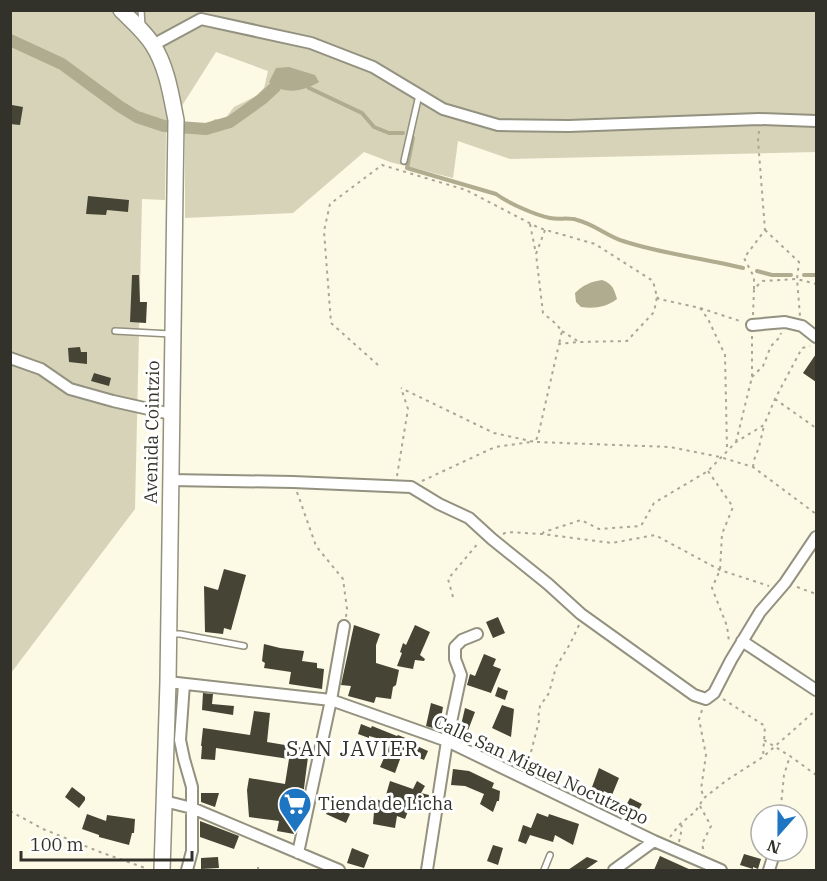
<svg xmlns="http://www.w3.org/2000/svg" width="827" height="881" viewBox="0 0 827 881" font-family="'IBM Plex Serif',serif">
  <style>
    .green { fill: #d7d3b9 }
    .water { fill: #b0ac8f }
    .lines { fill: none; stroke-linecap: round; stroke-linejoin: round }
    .stream { stroke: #b0ac8f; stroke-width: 4 }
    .canal { stroke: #b0ac8f; stroke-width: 12 }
    .building { fill: #464434 }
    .lane-casing { stroke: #93917f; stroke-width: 8 }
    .street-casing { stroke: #93917f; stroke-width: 14 }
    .secondary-casing { stroke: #93917f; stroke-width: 18 }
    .path { stroke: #a9a697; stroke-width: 2; stroke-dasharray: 3 4.5; stroke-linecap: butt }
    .lane { stroke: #fff; stroke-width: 5 }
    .street { stroke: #fff; stroke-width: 10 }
    .secondary { stroke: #fff; stroke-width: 15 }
    .labels { text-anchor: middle; stroke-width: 6; stroke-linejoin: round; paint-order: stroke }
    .street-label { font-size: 18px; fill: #33322a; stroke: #fff }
    .poi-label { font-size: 18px; fill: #33322a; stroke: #fff; text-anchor: start }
    .quarter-label { font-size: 21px; letter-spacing: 1.5px; fill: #33322a; stroke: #fff }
  </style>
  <rect width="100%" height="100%" fill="#fcf9e5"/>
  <path class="green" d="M11,11H816V152L510,159L458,141L453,178L390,162L364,152L293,213L185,218V124L204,126L215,119L224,120L234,107L256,96L264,88L268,71L216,52L166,131L165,200L142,199L135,509L11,673Z"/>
  <path class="water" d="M289,67L315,75L319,82C303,92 283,95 269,82L276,68Z
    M602,280C613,284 614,289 617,299C606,307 595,309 581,307L576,302L575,293C584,284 591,282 602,280Z"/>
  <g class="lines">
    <path class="stream" d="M309,88L362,113L374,127L389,133H403
      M413,138L407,168L496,194C508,203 535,215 550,218C559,220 569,217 577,220C594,224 607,236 623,241C662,254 703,258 743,268
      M757,271L772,275H791
      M804,275H816"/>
    <path class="canal" d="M10,40L62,64L119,106L137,117L164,126L206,129L230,122L262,99L275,87"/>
  </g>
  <path class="building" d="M12,105L23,107L20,125L10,124Z
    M88,196L129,200L128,212L107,210L106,215L86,214Z
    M132,275H139L140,302H147L146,323L130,322Z
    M80,347L81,352H87V364L69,362L68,348Z
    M816,354V382L803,373Z
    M94,373L111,378L109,386L91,381Z
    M224,569L246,575L231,630L224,628L223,634L205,632L204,586L218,590Z
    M498,617L505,633L493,638L486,622Z
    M354,625L380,634L376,645V663L399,670L396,685L393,687L391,699L376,697L374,703L348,696L351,686L341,685Z
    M415,625L430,632L420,655L425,659L424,661L415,660L413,669L397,666L402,653L400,652L403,643L406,645Z
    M264,644L280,648L304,651L302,661L317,663V668L324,669L322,689L289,684L291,672L264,668L265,663L262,661Z
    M484,654L496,659L493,666L501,669L491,693L467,685L470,674L475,676Z
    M498,687L508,691L505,700L495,696Z
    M203,693L213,694L212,704L234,706L233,715L202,710Z
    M431,703L443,707L439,730L426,726Z
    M502,705L514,709L511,737L492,728Z
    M465,708L475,712L464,741L458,738Z
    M254,711L270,713L267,742L309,749L303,796L288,794L284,818L297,820L294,834L277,831L279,821L249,817L247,790L249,778L285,784L289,759L216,748L215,760L201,759L202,746H201L203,728L250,735Z
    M361,724L371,728L372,726L397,736L398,735L408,739V742L428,751L424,760L403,751L395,773L380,767L391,742L369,736V738L358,734Z
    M485,743L499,749L496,756L482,749Z
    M523,759L539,766L537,774L530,773L521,768Z
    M599,768L619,778L612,795L604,791L599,803L588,798Z
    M453,769L469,771L494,783L492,788L500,791L499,801H497L493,812L480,804L484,794L465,786L451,785Z
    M390,781L413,789L417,781L425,786L421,793L429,795L427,807L411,803L405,819L397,816L395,828L373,824L374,812L365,808L370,797L384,802Z
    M72,787L85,797V800L79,808L65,797Z
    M201,793H219L215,807L201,802Z
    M630,798L642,804L634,818L622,813Z
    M331,805L350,814L346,823L326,814Z
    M537,813L548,817L549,814L579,824L573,845L555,835L553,842L530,835L526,844L518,841L523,825L531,828Z
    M87,814L106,821L107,815L135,819L134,833H132L129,845L99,837V835L82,829Z
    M200,821L239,836L234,849L200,837Z
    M493,845L503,848L498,865L487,861Z
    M352,848L369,855L364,868L347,863Z
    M744,854L761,859L758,869L753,867V869L740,865Z
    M660,856L691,870H654Z
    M218,857L219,868L201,869V858Z
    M587,857L598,861L585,870H568Z"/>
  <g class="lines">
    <defs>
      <path id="lane" d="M141,10L142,26
        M404,161L419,95
        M115,331L171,334
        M170,634H180L244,646
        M544,870L550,855"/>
      <path id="street" d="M153,45L201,19L311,43L373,67L443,109L498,125L569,126L759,119L816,121
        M752,325L785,322L802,326L816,337
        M10,358L41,369L70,389L113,401L171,414
        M170,480L293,482L411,487L439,504L469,518L492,539L548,584L581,614L694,695L706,699L714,693L731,660L760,612L785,583L816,537
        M742,641L816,690
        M168,682L331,700L447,741L654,841L721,870
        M184,684L180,740L184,759L192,787V851L187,870
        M164,801L192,808L339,870
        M298,853L331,700L344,626
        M427,870L447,741L461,675L455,659V647L462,640L477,634
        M614,870L654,841
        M769,870L775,851"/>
      <path id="secondary" d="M121,10C132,21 145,32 153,45C167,67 171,95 176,120L168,682L162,870"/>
    </defs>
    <use href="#lane" class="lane-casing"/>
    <use href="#street" class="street-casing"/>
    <use href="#secondary" class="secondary-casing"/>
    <path class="path" d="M530,224L536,254
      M545,230L536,254L543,313L555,323L562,331L559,344
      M765,230L799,262L797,279L800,316
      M754,289V277L744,258L765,230L758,140L759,131
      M657,297L659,299L700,308L743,322
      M700,308L708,319L725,355L727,449
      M753,315L754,289L762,281L797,279L816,284
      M562,331L579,342
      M378,365L331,323L324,231L330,204L382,165L466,190L539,228L595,244L653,281L657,297L654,312L627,341L579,342L559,344L538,436L535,442L494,433L401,388
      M752,377L763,366L771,346L780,337L781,333
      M775,399L816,428
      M537,442L670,447L720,457L753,467L816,514
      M736,442L752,377V336
      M753,467L754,460L759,447L764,426
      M708,471L733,507L722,534L720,570L712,588L727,626L729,642
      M397,476L408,409L401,388
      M422,481L495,447L531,442
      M297,492L316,546L343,579L347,609L346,617
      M503,534L507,532L542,534L612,543L655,535L720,570L769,586
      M542,534L544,532L581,520L599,529L641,526L654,503L708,471L736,442L764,425L775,399L802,348L810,346
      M797,587L816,594
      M453,597L448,579L479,542
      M723,699L765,726L763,757
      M702,710L699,719L706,755L701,789L704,798
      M764,740L790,756L816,775
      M531,752L539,721L538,718L540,706L549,693L556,667L570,644L579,625
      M700,806L711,826L702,844L704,852
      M10,811L43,829L100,852L148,869
      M780,815L784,775L790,756
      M670,837L680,824L695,812L704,798L727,780L763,757L816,710
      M679,842L682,828L681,824
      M258,870V866"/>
    <use href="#lane" class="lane"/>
    <use href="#street" class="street"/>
    <use href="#secondary" class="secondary"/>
  </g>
  <defs>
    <symbol id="supermarket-pin" viewBox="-11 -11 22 30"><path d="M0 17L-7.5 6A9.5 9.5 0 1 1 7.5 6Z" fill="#1e75c2" stroke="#fff"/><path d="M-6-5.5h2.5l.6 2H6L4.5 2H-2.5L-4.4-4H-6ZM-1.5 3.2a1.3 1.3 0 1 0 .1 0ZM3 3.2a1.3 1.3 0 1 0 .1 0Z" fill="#fff"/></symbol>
  </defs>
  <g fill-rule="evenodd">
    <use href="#supermarket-pin" x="276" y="785" width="38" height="52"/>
  </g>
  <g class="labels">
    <g class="street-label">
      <text transform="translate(152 432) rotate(-89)" y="6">Avenida Cointzio</text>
      <text transform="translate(541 770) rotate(25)" y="6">Calle San Miguel Nocutzepo</text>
    </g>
    <g class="poi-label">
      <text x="318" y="810">Tienda de Licha</text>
    </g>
    <g class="quarter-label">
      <text x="353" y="756">SAN JAVIER</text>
    </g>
  </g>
  <rect width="827" height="881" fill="none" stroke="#33322a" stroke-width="24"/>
  <g transform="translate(779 833) rotate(201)"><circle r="28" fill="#ffffff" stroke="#adadaa" stroke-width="1.5"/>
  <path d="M0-4.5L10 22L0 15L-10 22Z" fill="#1e75c2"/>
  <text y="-9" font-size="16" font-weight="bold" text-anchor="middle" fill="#33322a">N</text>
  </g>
  <path d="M21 851v9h171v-9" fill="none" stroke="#33322a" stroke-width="3"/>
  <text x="30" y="851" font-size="18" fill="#33322a" stroke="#ffffff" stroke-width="4.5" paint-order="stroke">100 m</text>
</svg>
